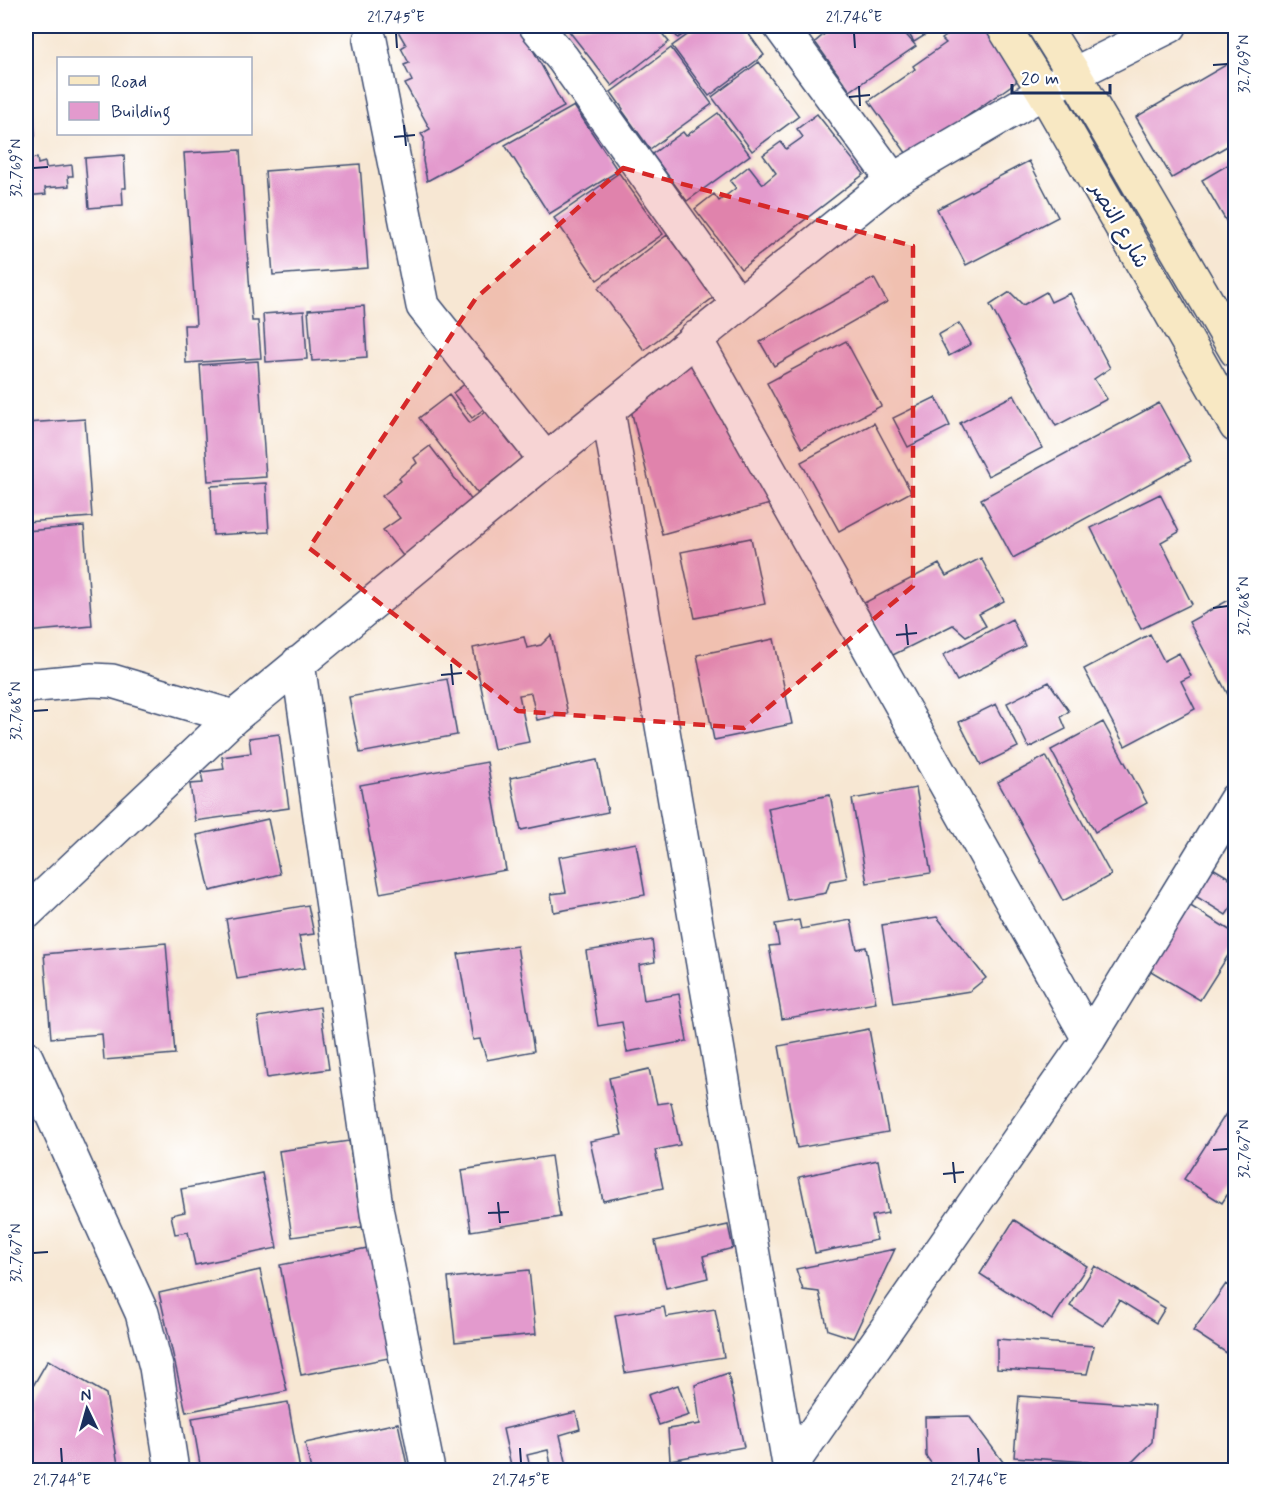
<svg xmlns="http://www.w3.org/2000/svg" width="1261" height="1496" viewBox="0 0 1261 1496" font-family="Mynerve,'Playpen Sans Arabic',sans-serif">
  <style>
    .building { fill: #e39acd }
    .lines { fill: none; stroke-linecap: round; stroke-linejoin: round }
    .street-casing { stroke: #3c4b70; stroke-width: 36 }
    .secondary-casing { stroke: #3c4b70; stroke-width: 36 }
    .street { stroke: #fff; stroke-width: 33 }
    .secondary { stroke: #f8e8c3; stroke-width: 33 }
    .marked { fill: #d62828; fill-opacity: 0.2; stroke: #d62828; stroke-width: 4.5; stroke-dasharray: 12 8; stroke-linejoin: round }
    .ticks { fill: none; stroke: #1b2f5e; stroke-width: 2 }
    .labels { text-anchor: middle; stroke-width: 4.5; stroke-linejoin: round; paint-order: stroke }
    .street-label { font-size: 21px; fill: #1b2f5e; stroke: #fff }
    .neatline { fill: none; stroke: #1b2f5e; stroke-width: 2 }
    .ticks-label { font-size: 15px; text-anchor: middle; fill: #1b2f5e }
  </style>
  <rect width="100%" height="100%" fill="#fff"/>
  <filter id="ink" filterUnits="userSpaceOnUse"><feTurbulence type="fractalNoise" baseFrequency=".0167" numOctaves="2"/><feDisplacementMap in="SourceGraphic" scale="12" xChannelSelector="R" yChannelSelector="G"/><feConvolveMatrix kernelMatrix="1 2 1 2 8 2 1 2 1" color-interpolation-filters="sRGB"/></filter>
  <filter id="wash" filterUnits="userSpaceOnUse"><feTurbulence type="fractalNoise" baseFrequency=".008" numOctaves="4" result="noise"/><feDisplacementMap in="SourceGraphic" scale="24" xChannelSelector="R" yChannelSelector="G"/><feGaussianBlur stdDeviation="1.35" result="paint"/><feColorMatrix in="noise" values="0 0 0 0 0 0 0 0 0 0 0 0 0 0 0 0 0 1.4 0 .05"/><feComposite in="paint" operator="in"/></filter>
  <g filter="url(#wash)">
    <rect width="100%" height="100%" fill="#f7e7d3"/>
    <g id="blocks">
      <path class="building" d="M395,26H520L564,107L427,181L423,161L424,138L421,134L430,129L405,84L412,81L404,65L409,63L401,48L406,45Z
        M565,26H656L669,42L612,86Z
        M668,26H695L678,38Z
        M700,26H743L764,55L709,96L672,46Z
        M834,26H893L897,31L901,29L916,46L850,91L815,42Z
        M904,26H940L914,42Z
        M961,26H997L1019,57L1016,82L909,157L869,101L915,69L913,66L946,43L942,39Z
        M671,48L712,104L650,149L622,110L623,109L611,92Z
        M1236,59V141L1172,178L1136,117Z
        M759,62L799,116L752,151L712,97Z
        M32,97L35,136H26V98Z
        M574,106L618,171L549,214L505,145Z
        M718,113L750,155L687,201L652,154L683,132L686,136Z
        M817,114L864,174L741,269L695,209L714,194L719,201L736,188L730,181L749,166L763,184L776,173L763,155L781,142L786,149L803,137L797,129Z
        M240,150L252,321H258L261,358L186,363L184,325H196L184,153Z
        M26,153H29L30,159L37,158L38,164L45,162L46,168L72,165L73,176H68L69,186L45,188L46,194L26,196Z
        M124,155L126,188H122L123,205L89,208L85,158Z
        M1236,160V238L1202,180Z
        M1029,161L1058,217L966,265L937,209Z
        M360,164L368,268L273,275L265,171Z
        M619,173L663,234L597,280L554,218Z
        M667,235L714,297L644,350L598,288Z
        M874,278L887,302L774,366L760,342Z
        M1010,292L1023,305L1046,292L1051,302L1070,293L1110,368L1094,379L1107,399L1056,426L990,305Z
        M364,306L367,357L312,361L308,310Z
        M304,311L307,359L266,362L263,314Z
        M959,323L971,344L949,356L938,335Z
        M846,341L881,406L802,448L767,383Z
        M696,359L781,501L662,534L631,410Z
        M258,361L266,477L208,481L200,365Z
        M470,380L489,405L472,418L453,393Z
        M449,395L470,423L490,408L527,455L477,493L419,418Z
        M1014,395L1042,448L988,476L960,423Z
        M936,397L950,426L908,447L893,418Z
        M1159,403L1191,461L1013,558L981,499Z
        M85,419L92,517L26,522V423Z
        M874,423L911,492L839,531L801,462Z
        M430,446L473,502L403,556L383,530L400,518L382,496L401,481L399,478L417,463L414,458Z
        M266,483L269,532L213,535L211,486Z
        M1160,494L1179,532L1161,542L1192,604L1141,629L1091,528Z
        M84,526L92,626L26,632V531Z
        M751,538L765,604L695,618L681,552Z
        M981,558L1004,601L979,614L986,626L966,636L953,625L891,656L864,603L939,564L946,576Z
        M1236,596V693L1231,700L1189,622Z
        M1012,619L1025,646L957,681L943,655Z
        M1150,634L1164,661L1179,653L1191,676L1181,681L1195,709L1125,746L1084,669Z
        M551,635L568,714L537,720L531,693L519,695L529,742L494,749L473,648L524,637L527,648L541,645Z
        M774,639L792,724L714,740L697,655Z
        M447,679L457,735L360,753L349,697Z
        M1049,682L1069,711L1061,717L1066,729L1029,748L1007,703Z
        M996,704L1018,747L981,765L959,722Z
        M1103,722L1147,803L1095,832L1051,750Z
        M279,734L289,808L195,821L190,784L203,783L201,772L224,769L222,757L251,753L249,738Z
        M1046,756L1111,875L1063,901L998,782Z
        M597,760L608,812L521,830L510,778Z
        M487,762L506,870L380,893L360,785Z
        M916,788L931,873L867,883L852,799Z
        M830,795L847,878L830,881L826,893L787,900L768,808Z
        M268,819L280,874L210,891L197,835Z
        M636,843L645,895L554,912L551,894L566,892L559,857Z
        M1206,864L1236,882V900L1226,915L1189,892Z
        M1184,902L1236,934V943L1200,1000L1144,967Z
        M308,905L314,934L299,936L305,968L237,979L226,919Z
        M937,917L986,978L970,991L894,1003L882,925Z
        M799,920L801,929L851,920L857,949L866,947L876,1003L782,1019L769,946L779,945L775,924Z
        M652,940L655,962L639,965L644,1000L679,994L687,1041L627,1052L622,1022L598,1026L586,951Z
        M166,943L175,1054L104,1060L102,1034L51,1038L44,954Z
        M517,946L534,1051L487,1060L480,1039L473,1040L458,954Z
        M320,1007L329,1069L267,1078L258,1017Z
        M869,1029L888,1132L797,1148L779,1046Z
        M649,1069L657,1104L671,1102L680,1145L655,1150L663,1188L603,1201L590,1141L622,1135L609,1078Z
        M1236,1098V1181L1222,1203L1184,1179Z
        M349,1141L362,1227L292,1237L279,1151Z
        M551,1156L560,1217L471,1231L462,1170Z
        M878,1160L888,1213L872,1216L877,1240L815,1253L799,1177Z
        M262,1173L277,1248L195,1265L188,1232L175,1234L171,1215L185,1212L181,1189Z
        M1014,1220L1087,1266L1052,1320L980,1274Z
        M728,1225L733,1248L703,1256L708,1278L666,1288L655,1241Z
        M373,1247L394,1357L301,1375L280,1265Z
        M895,1249L853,1338L828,1330L819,1292L803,1290L796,1269Z
        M1095,1266L1165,1308L1156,1323L1119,1300L1103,1326L1070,1306Z
        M260,1270L287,1391L186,1412L159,1293Z
        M529,1270L536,1334L455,1342L448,1278Z
        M1226,1284L1236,1290V1359L1193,1331Z
        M664,1307L666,1317L715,1309L724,1357L625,1373L615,1315Z
        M997,1339L1094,1346L1087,1374L997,1369Z
        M48,1360L106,1394L119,1470H26V1398Z
        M728,1373L744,1447L670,1460L668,1429L700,1424L695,1385Z
        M678,1385L689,1415L659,1425L648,1395Z
        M1019,1396L1155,1406L1152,1442L1133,1461L1122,1466L1121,1470H1087L1088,1462L1014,1457Z
        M288,1402L300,1470H201L192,1418Z
        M576,1412L580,1429L560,1435L568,1470H552L548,1450L527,1455L531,1470H512L503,1429Z
        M969,1416L1009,1470H936L926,1456L925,1417Z
        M398,1423L408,1470H311L305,1443Z"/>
    </g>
  </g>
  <g filter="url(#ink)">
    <use href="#blocks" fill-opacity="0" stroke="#3c4b70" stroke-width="1.5"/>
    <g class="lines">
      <defs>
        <path id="street" d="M536,26L563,59L738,304
          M780,26L893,180
          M370,40L423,306L546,460
          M695,338L1089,1039
          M608,411L790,1470
          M298,663L377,1213L428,1470
          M26,686L92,680L112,681L234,717
          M26,913L234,717L546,460L893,180L1074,74L1170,26
          M26,1057L142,1313L156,1367L172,1470
          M790,1467L1089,1039L1236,799"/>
        <path id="secondary" d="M1003,26L1044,92L1236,426
          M1044,26L1074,74L1236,351"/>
      </defs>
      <use href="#street" class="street-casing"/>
      <use href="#secondary" class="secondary-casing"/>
      <use href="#street" class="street"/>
      <use href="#secondary" class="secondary"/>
    </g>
  </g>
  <path class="marked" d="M623,168L913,246V586L744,728L518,711L309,548L476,298Z"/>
  <path class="ticks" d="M396,33L397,48M854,33L855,48M1213,65L1228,64M859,86L860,106M849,97L870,95M404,125L406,146M394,137L415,135M33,168L48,167M1213,608L1228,606M906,624L908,645M896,635L917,633M451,664L453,685M441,675L462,673M33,711L48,710M1213,1150L1228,1149M953,1162L955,1183M943,1174L964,1172M498,1202L500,1223M488,1213L509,1212M33,1253L48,1252M61,1448L62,1463M520,1448L521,1463M978,1448L979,1463"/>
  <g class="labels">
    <g class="street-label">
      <text transform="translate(1120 225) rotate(60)" y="7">شارع النصر</text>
    </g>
  </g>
  <rect width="1261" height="1496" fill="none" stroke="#fff" stroke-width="66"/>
  <rect x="57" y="57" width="195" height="78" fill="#ffffff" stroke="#a4acbf" stroke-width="1.5"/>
  <rect x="69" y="76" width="30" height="9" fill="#f8e8c3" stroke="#a4acbf" stroke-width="1.5"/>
  <text x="111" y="87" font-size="18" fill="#1b2f5e">Road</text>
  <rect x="69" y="102" width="30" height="18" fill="#e39acd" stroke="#a4acbf" stroke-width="1.5"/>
  <text x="111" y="117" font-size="18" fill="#1b2f5e">Building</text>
  <g transform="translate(87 1409) rotate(355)" stroke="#ffffff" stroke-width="4.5" paint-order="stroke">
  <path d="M0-4.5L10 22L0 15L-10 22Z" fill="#1b2f5e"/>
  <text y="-9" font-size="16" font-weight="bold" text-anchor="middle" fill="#1b2f5e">N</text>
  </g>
  <path d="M1012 84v9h98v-9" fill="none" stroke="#1b2f5e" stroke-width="3"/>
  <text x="1021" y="84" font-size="18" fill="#1b2f5e" stroke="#ffffff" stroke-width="4.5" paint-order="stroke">20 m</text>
  <rect x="33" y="33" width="1195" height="1430" class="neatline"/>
  <g class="ticks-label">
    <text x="396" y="22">21.745°E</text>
    <text x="854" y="22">21.746°E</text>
    <text transform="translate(1244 64) rotate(-90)" y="5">32.769°N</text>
    <text transform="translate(16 168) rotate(-90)" y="5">32.769°N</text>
    <text transform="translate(1244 606) rotate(-90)" y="5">32.768°N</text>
    <text transform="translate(16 711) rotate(-90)" y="5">32.768°N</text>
    <text transform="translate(1244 1149) rotate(-90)" y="5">32.767°N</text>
    <text transform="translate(16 1253) rotate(-90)" y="5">32.767°N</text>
    <text x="62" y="1485">21.744°E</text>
    <text x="521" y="1485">21.745°E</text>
    <text x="979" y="1485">21.746°E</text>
  </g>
</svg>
